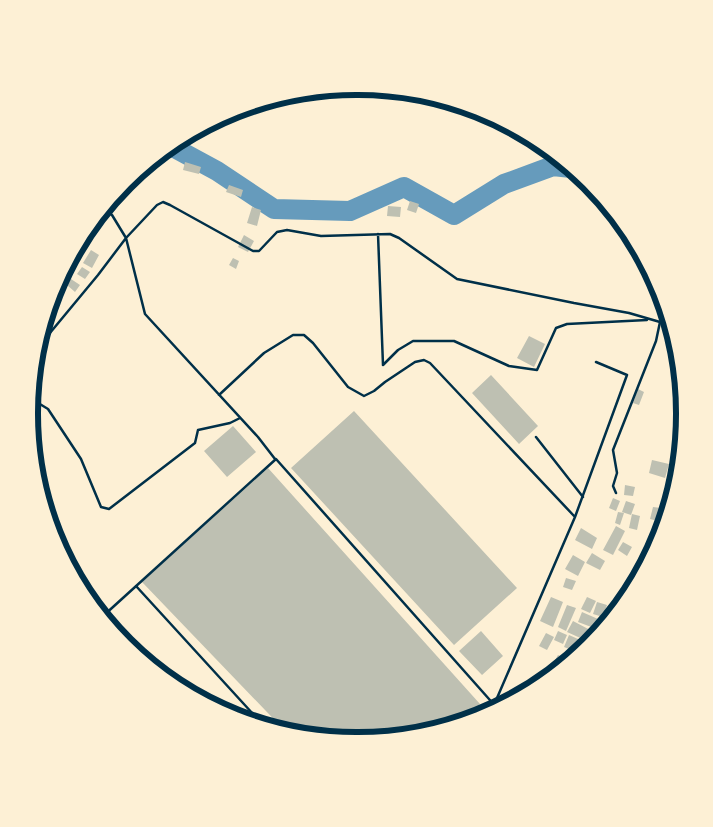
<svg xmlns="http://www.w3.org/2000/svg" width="713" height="827" viewBox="0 0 713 827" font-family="Montserrat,sans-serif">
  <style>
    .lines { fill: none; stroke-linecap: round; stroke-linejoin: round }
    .river { stroke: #669bbc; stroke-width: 20 }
    .building { fill: #bec0b2 }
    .service { stroke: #003049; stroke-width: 2.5 }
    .rim { fill: none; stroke: #003049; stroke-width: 6 }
  </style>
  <rect width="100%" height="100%" fill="#fdf0d5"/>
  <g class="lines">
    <path class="river" d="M169,145L217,171L274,209L350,211L404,187L454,215L504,184L553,166L571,168"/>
  </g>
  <path class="building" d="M185,162L201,167L199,174L183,170Z
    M229,185L243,190L241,197L226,192Z
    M410,201L419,204L416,213L407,210Z
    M388,206L401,207L400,217L387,216Z
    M252,207L261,210L257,226L247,223Z
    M244,235L254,241L248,252L238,247Z
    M91,250L99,255L92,268L83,263Z
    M233,258L239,261L236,269L229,265Z
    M82,267L90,272L85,279L77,274Z
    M71,279L80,285L75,292L67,285Z
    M53,290L61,295L50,311L47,309Z
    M529,336L545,344L534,367L517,358Z
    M491,375L538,426L519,444L472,393Z
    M638,389L644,392L639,405L633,403Z
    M354,411L517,588L454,645L291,468Z
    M233,426L256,452L227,477L204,451Z
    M652,460L669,464L665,478L649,473Z
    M268,468L480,704L458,723L420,735L356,741L288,734L142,582Z
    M625,485L635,487L633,496L624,495Z
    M613,498L620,501L616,511L609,508Z
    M626,501L635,504L631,515L622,512Z
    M653,507L661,508L658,521L650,519Z
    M662,510L668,512L664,522L659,521Z
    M618,512L624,513L620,525L615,523Z
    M632,514L640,516L637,530L629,528Z
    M616,526L625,531L613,555L603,550Z
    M581,528L597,538L592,549L575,540Z
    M623,542L632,547L627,556L618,550Z
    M592,553L605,561L600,570L586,563Z
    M573,555L585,562L578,576L565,569Z
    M566,578L576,581L572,590L563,587Z
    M551,597L563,602L553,627L540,621Z
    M587,597L596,601L590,613L581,609Z
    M597,602L607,605L603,617L593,614Z
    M567,605L576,608L566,631L558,627Z
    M611,608L616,611L606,624L603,622Z
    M582,612L598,619L594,628L578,622Z
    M573,621L592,631L587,641L567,632Z
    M481,631L503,656L482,675L459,651Z
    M558,631L567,635L563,644L554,640Z
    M546,633L554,637L547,650L539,646Z
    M569,635L587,643L585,648L579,653L564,647Z
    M558,655L568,660L563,666L554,662Z"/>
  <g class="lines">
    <path class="service" d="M103,208L112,215L126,238L145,314L258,437L275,459
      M378,234L383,365
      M35,351L98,275L126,238L157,205L163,202L170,205L253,251H259L277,232L287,230L321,236L390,234L399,238L457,279L574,303L629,313L660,322L671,328
      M383,365L398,350L413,341H454L509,366L537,370L556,328L567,324L647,320
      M219,395L264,353L293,335H304L313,343L348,387L364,396L374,391L385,382L415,362L424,360L430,363L575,517
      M30,398L48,409L81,459L101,507L109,509L195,443L198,430L230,423L240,418
      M536,437L583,497
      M616,493L613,486L617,473L613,450L656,341L660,322
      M136,586L264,726
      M102,617L276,459L497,708
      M494,705L575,517L627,375L596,362"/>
  </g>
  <path d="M0 0H713V827H0ZM356 95H358A318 318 0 0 1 676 413V414A318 318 0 0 1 358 732H356A318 318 0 0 1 38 414V413A318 318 0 0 1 356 95Z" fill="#fdf0d5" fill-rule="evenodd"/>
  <path class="rim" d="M356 95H358A318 318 0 0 1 676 413V414A318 318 0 0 1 358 732H356A318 318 0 0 1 38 414V413A318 318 0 0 1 356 95Z"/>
</svg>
